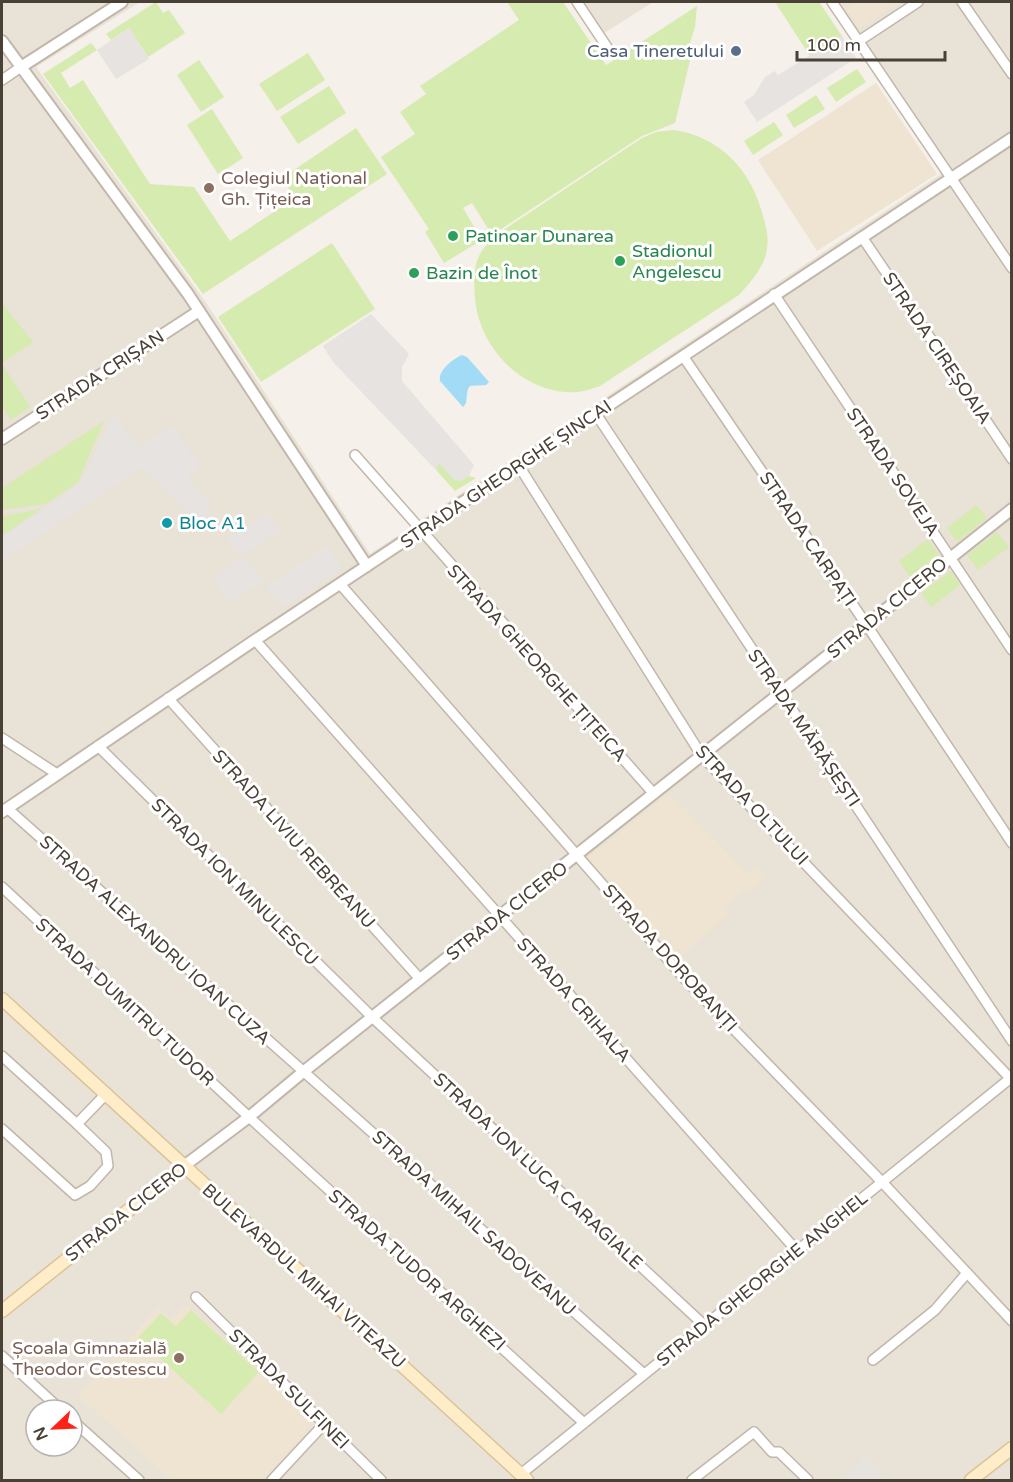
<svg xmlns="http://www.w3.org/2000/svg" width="1013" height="1482" font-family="'Varela Round',sans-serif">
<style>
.residential{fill:#e9e2d6;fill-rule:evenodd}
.education{fill:#efe4d2}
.green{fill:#d6ebaf}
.parking{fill:#e6e3e0}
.water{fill:#a2dbf5}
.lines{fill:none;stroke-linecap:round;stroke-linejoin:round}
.minor-casing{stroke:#c1b7aa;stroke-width:12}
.tertiary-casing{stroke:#c1b7aa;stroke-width:14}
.secondary-casing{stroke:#dbc398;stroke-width:15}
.minor{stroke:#fff;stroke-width:9}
.tertiary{stroke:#fff;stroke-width:10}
.secondary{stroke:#ffedc9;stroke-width:12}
.service-dot{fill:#5c6f8a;stroke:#fff;stroke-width:2}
.education-dot{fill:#8d6e63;stroke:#fff;stroke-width:2}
.leisure-dot{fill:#2e9e5b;stroke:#fff;stroke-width:2}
.culture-dot{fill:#0f9aa8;stroke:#fff;stroke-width:2}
.labels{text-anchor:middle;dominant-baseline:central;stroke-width:6;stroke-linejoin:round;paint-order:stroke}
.service-label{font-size:18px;fill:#4e5e75;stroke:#fff;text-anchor:end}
.education-label{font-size:18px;fill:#785e54;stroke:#fff;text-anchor:start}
.leisure-label{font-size:18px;fill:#27864d;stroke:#fff;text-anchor:start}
.street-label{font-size:18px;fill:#494036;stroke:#fff}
.culture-label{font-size:18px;fill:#0d838f;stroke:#fff;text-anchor:start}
</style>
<rect width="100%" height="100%" fill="#f5f0e9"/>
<g class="residential">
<path d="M2,2h138l-104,65 171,237 163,250 574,-382 -113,-170h180v1478h-1009zM36,1410h36v36h-36z"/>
<path d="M575,2h78l-55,35z"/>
</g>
<g class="education">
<path d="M857,2h44l-42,27 -13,-20z"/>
<path d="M876,83l61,91 -120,77 -59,-91z"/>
<path d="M669,793l80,81 8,-7 9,9 -18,17 -3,-3 -21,19 4,5 -50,45 -91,-101z"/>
<path d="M186,1304l129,117 -53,59h-90l-94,-84 80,-89 13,13z"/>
</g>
<g class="green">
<path d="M156,2l7,11 6,-3 16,23 -37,24 -19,-29 -18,12 -5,-6z"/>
<path d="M507,2h56l43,63 91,-59 -2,21 -5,16 2,9 -17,71 -33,13 -150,99 -20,-32 -9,5 19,32 -38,23 -19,-31 4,-3 -48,-72 34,-23 -15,-22 26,-18 -6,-8 99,-66z"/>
<path d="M775,2h44l23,34 -32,20z"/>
<path d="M91,43l6,7 -36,23 9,15 13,-8 67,104 44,3 36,54 65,-43 -13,-20 74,-50 31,46 -184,120 -160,-220z"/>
<path d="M308,53l17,27 -48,31 -18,-27z"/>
<path d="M199,60l25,37 -23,15 -24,-37z"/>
<path d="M857,69l9,13 -30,20 -9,-14z"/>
<path d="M329,86l17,27 -48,31 -18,-27z"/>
<path d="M816,95l9,14 -31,19 -8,-13z"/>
<path d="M212,109l31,49 -25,16 -31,-49z"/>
<path d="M774,122l9,13 -30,20 -9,-14z"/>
<path d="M673,130c47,6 79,41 90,86 3,10 6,21 4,32 -1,17 -17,35 -28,47l-139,91c-7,2 -15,5 -22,6 -53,4 -99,-43 -103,-94 -1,-13 -2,-30 4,-42 3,-6 9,-13 14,-19l149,-99 14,-6z"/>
<path d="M332,243l43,66 -114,73 -43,-65z"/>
<path d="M2,303l31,39 -31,21z"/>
<path d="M2,364l28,43 -19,13 -9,-14z"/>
<path d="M104,421l-26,61 -32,22 -44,6v-22z"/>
<path d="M438,463l22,18 9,-5 7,2 -21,13 -19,-21z"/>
<path d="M976,505l11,13 -30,24 -10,-14z"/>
<path d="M42,509l-40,27v-20z"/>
<path d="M997,532l12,15 -31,23 -11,-15z"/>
<path d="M928,539l11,16 -29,22 -11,-16z"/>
<path d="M951,571l9,14 -29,22 -10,-14z"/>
<path d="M191,1310l68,62 -38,42 -83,-76 23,-25 15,13z"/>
</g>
<g class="parking">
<path d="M129,28l20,31 -33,20 -19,-29z"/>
<path d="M842,36l14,22 -99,64 -13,-20 10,-7 11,-18 10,-6 3,4z"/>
<path d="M371,314l38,40 -7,13v14l72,84 -5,11 -9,5 -6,-1 -15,-17 -3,7 -102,-107 -10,-15 -1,-2z"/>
<path d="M115,417l24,30 33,-22 28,41 -13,10 26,32 -16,13 -55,-54 -140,93v-24l79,-53 29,-62z"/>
<path d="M267,513l12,17 -37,26 -15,-16z"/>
<path d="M327,546l15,22 -59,40 -17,-21z"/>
<path d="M243,557l22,22 -35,25 -17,-26z"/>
<path d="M864,1457l21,21 -2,2h-43z"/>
</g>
<path class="water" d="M462,355l5,2 22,25 -3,3c-20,2 -17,-4 -20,18l-3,4 -23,-26c-2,-11 13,-22 22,-26z"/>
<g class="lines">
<defs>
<g id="minor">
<path d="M577,2l30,45"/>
<path d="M832,2l180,266"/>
<path d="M962,2l50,72"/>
<path d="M859,41l59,-39"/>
<path d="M2,80l19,-13"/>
<path d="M862,237l150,222"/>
<path d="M774,294l238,356"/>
<path d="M683,356l183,268 146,219"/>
<path d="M596,414l416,627"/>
<path d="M355,455l299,339"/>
<path d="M519,466l183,290 308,322"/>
<path d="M340,584l345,395 197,203 130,139"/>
<path d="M255,640l542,611"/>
<path d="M168,698l252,281"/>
<path d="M2,738l55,36"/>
<path d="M98,746l274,271 332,308"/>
<path d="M7,808l637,566"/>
<path d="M2,887l247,230 335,306"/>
<path d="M2,1056l75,68 28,-29"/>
<path d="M2,1129l73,66 15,-9 18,-20 -2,-14 -29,-28"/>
<path d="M196,1297l185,183"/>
<path d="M2,1356l59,54"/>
<path d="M873,1360l62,-50 32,-37"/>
<path d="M72,1420l67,60"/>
<path d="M521,1474l491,-397"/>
<path d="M272,1480l52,-56"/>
<path d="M692,1480l62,-48 18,20h7l29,28"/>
</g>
<g id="tertiary">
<path d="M2,41l186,253 179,272"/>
<path d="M21,67l101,-65"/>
<path d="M2,439l197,-128"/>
<path d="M2,812l253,-172 757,-502"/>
<path d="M184,1166l65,-49 54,-45 709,-563"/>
</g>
<g id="secondary">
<path d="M2,999l525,481"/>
<path d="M2,1311l182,-145"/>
<path d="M971,1480l41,-32"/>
</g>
</defs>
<use href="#minor" class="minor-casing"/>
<use href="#tertiary" class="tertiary-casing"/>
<use href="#secondary" class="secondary-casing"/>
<use href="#minor" class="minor"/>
<use href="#tertiary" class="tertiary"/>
<use href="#secondary" class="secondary"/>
</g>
<circle class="service-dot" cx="736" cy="51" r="6"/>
<g class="education-dot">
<circle cx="209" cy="188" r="6"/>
<circle cx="179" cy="1358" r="6"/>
</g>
<g class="leisure-dot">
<circle cx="453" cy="236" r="6"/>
<circle cx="620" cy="261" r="6"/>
<circle cx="414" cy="273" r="6"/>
</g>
<circle class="culture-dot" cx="167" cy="523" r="6"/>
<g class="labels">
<g class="service-label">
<text x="724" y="51">Casa Tineretului</text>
</g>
<g class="education-label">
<text x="221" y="178">Colegiul Național<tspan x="221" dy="21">Gh. Țițeica</tspan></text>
<text x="167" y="1348" text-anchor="end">Școala Gimnazială<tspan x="167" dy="21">Theodor Costescu</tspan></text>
</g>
<g class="leisure-label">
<text x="465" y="236">Patinoar Dunarea</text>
<text x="632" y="251">Stadionul<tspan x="632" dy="21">Angelescu</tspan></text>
<text x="426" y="273">Bazin de Înot</text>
</g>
<g class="street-label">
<text transform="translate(937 348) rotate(56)">STRADA CIREȘOAIA</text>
<text transform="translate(100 375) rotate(-33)">STRADA CRIȘAN</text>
<text transform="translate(893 472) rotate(56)">STRADA SOVEJA</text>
<text transform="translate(506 474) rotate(-34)">STRADA GHEORGHE ȘINCAI</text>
<text transform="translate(808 539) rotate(56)">STRADA CARPAȚI</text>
<text transform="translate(887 608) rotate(-39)">STRADA CICERO</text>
<text transform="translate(537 663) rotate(48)">STRADA GHEORGHE ȚIȚEICA</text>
<text transform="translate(804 728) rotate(56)">STRADA MĂRĂȘEȘTI</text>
<text transform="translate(752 805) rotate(47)">STRADA OLTULUI</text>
<text transform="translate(294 839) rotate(48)">STRADA LIVIU REBREANU</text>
<text transform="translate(235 882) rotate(45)">STRADA ION MINULESCU</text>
<text transform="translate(507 911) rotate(-38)">STRADA CICERO</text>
<text transform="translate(155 940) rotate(42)">STRADA ALEXANDRU IOAN CUZA</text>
<text transform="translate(670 958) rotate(48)">STRADA DOROBANȚI</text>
<text transform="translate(574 1000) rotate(48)">STRADA CRIHALA</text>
<text transform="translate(125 1002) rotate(43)">STRADA DUMITRU TUDOR</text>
<text transform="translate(538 1171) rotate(43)">STRADA ION LUCA CARAGIALE</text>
<text transform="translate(126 1212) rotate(-38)">STRADA CICERO</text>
<text transform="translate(474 1223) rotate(42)">STRADA MIHAIL SADOVEANU</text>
<text transform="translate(417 1270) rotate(42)">STRADA TUDOR ARGHEZI</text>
<text transform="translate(304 1276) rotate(42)">BULEVARDUL MIHAI VITEAZU</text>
<text transform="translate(762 1279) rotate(-39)">STRADA GHEORGHE ANGHEL</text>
<text transform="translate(289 1389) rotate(45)">STRADA SULFINEI</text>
</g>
<g class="culture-label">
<text x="179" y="523">Bloc A1</text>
</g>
</g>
<rect width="1013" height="1482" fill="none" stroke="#494036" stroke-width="6"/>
<g transform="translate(54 1428) rotate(247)"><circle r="28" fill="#ffffff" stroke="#b6b3af" stroke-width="1.5"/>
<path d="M0-4.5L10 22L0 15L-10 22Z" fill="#ff2216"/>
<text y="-9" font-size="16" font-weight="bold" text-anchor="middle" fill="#494036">N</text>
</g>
<path d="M797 51v9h148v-9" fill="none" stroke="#494036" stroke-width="3"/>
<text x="806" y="51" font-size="18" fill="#494036" stroke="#ffffff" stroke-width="4.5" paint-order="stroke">100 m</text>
</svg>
